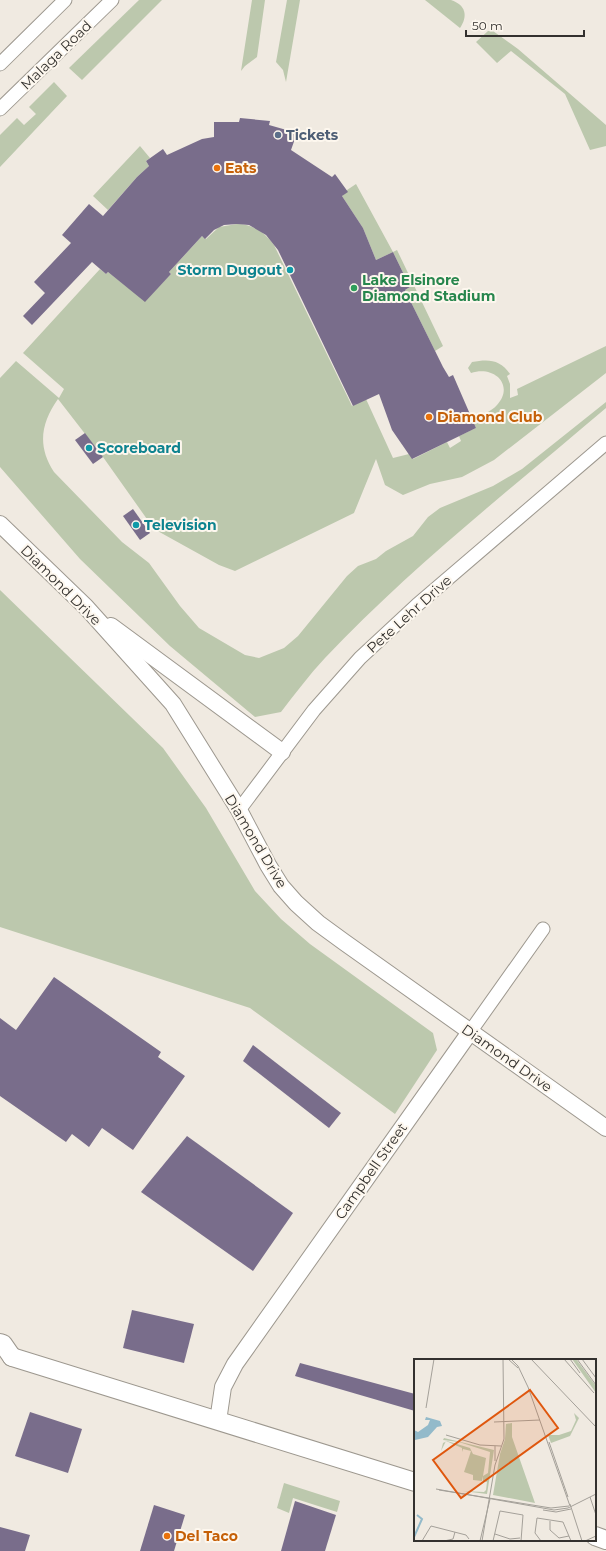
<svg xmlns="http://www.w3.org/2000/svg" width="606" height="1551" font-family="Montserrat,sans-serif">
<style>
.green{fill:#bcc8ad}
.building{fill:#796d8b}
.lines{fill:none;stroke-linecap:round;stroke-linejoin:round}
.minor-casing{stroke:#9d988f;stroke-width:15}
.tertiary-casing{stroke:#9d988f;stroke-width:18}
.secondary-casing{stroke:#9d988f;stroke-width:20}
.minor{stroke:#fff;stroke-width:13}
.tertiary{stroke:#fff;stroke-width:16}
.secondary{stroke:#fff;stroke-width:18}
.service-dot{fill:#5c6f8a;stroke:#fdf7ee;stroke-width:1.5}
.food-dot{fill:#e8710a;stroke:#fdf7ee;stroke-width:1.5}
.culture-dot{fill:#0f9aa8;stroke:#fdf7ee;stroke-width:1.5}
.leisure-dot{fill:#2e9e5b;stroke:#fdf7ee;stroke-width:1.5}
.labels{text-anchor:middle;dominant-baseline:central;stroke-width:4;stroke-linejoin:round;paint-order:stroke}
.street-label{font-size:14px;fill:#33312e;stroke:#fdf7ee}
.service-label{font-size:14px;font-weight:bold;fill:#4e5e75;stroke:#fdf7ee;text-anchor:start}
.food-label{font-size:14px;font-weight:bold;fill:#c56008;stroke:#fdf7ee;text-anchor:start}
.culture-label{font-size:14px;font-weight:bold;fill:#0d838f;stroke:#fdf7ee;text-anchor:start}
.leisure-label{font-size:14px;font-weight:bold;fill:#27864d;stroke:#fdf7ee;text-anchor:start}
.inset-river{fill:none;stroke:#93baca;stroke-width:2}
.inset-road{fill:none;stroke:#a4a099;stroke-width:1}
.view{fill:#df570e;fill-opacity:0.15;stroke:#df570e;stroke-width:2}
.inset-edge{fill:none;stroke:#33312e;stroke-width:2}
</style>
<rect width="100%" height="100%" fill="#f0eae1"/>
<g class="green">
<path d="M139,0h23l-80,80 -13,-12z"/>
<path d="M252,0h13l-8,57 -12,9 -4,5z"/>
<path d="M287,0h13l-14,82 -3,-12 -7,-8z"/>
<path d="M425,0c7,0 19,0 26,0 15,5 17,16 9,28z"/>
<path d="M488,31h5l25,18 88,76v21l-16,4 -25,-56 -54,-43 -14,12 -21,-21z"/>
<path d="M54,82l13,14 -67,71v-32l17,-17 7,7 12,-11 -7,-7z"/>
<path d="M140,146l10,12 -4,3 3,5 -12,11 -29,33 -15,-14z"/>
<path d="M356,184l37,68 4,-2 46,96 -8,5 -30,-61 5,-3 -17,-35 -17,8 -13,-32 -21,-32 5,-6z"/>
<path d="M237,224c16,0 27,8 37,21l78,161 14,-7 27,59 16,-4 4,5 34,-17 3,6 11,-7 -2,-5 17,-8 -4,-9c9,-4 19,-7 25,-14 18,-20 -3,-40 -26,-32l-3,-5 4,-6c16,-3 28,-3 38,12l-3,2 3,8v14l8,-3 -1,-6 89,-43v27l-112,87 -32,17 -32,7 -27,11 -18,-10 -9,-26 -22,54 -119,58 -16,-6 -65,-36 -51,-72 -45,-58c-17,24 -21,47 -4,73l68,70 27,21 31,43 19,22 46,27 14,3 25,-10 14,-12 49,-60 11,-10 18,-7 10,-8 27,-15 15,-19 12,-9 53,-22 29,-17 84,-67v6c-95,81 -195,159 -281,250 -16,17 -30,36 -44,54l-26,5 -85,-71 -90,-87 -80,-92v-89l16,-17 43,37 5,-9 -41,-36 77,-84 6,5 2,-2 37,29 26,-27 -2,-2 33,-36 4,3 13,-12z"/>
<path d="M0,590l163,158 43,60 49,83 26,28 29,25 123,89 4,17 -42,64 -145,-106 -250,-81z"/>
<path d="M284,1483l56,18 -3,11 -44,-14 -4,15 -12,-5z"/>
</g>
<g class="building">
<path d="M240,118l30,3 -1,4 28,8 -6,17 41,27 3,-3 13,18 -6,4 21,32 13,32 17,-8 17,35 -5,3 38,77 6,10 4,-2 23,53 -64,31 -20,-29 -13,-36 -26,12 -75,-156 -12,-15 -17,-10 -12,-1 -13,1 -10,5 -9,9 -3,-3 -33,36 2,2 -26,28 -37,-30 -2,2 -14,-12 -60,63 -9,-9 22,-23 -11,-11 37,-39 -9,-8 27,-31 14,12 34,-39 12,-11 -3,-5 17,-12 4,6 35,-16 12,-2v-15h25z"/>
<path d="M85,433l18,24 -10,7 -18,-24z"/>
<path d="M133,509l17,24 -10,7 -17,-24z"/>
<path d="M54,977l107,75 -3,5 27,19 -52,74 -31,-22 -13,19 -17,-13 -6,8 -66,-46v-78l16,12z"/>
<path d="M253,1045l88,68 -12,15 -86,-67z"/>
<path d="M187,1136l106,77 -40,58 -112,-79z"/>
<path d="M132,1310l62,14 -10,39 -61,-15z"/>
<path d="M300,1363l115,31v17l-120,-35z"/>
<path d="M30,1412l52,17 -14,44 -53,-17z"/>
<path d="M295,1501l41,14 -11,36h-44z"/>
<path d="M154,1505l31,10 -11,36h-34z"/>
<path d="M0,1527l30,8 -5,16h-25z"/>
</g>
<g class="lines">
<defs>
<g id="minor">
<path d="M0,64l65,-64"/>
<path d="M0,109l112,-109"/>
<path d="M239,810l75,-100 46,-52 57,-53 189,-162"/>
<path d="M470,1032l73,-103"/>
</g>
<g id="tertiary">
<path d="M0,524l86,83 87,97 66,106 29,55 13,21 15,17 22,20 26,19 262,186"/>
<path d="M111,626l171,126"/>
<path d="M218,1421l5,-34 12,-23 235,-332"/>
</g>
<g id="secondary">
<path d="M0,1343l3,1 9,13"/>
<path d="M12,1357l403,125"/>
<path d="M595,1536l11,4"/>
</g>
</defs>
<use href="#minor" class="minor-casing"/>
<use href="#tertiary" class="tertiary-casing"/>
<use href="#secondary" class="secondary-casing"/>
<use href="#minor" class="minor"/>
<use href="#tertiary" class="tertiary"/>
<use href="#secondary" class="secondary"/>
</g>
<circle class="service-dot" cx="278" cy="135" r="4"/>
<g class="food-dot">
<circle cx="217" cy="168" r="4"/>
<circle cx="429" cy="417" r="4"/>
<circle cx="167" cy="1536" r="4"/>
</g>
<g class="culture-dot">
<circle cx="290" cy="270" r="4"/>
<circle cx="89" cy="448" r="4"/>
<circle cx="136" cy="525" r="4"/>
</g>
<circle class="leisure-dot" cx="354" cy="288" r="4"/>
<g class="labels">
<g class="street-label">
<text transform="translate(56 55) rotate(-44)">Malaga Road</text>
<text transform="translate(61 585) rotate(45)">Diamond Drive</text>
<text transform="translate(409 614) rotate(-42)">Pete Lehr Drive</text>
<text transform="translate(256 841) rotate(59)">Diamond Drive</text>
<text transform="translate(507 1058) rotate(35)">Diamond Drive</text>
<text transform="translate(371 1171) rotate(-55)">Campbell Street</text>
</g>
<g class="service-label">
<text x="286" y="135">Tickets</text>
</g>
<g class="food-label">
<text x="225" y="168">Eats</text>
<text x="437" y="417">Diamond Club</text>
<text x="175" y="1536">Del Taco</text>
</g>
<g class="culture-label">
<text x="282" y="270" text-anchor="end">Storm Dugout</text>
<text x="97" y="448">Scoreboard</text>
<text x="144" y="525">Television</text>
</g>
<g class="leisure-label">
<text x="362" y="280">Lake Elsinore<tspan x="362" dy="16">Diamond Stadium</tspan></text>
</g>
</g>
<g transform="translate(414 1359)">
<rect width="182" height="182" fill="#f0eae1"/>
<path d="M158,0h4l20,27v7zM160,54l5,5 -9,18 -19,7 -3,-8h11l12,-4 5,-11zM98,64v14l23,66 -42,-8 7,-41 5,-15 1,-15zM30,79l50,12 -7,44 -24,-3 21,1 2,-2 1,-8 -4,-1v-5l-1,5 -9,-1v-5l-9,-3 7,-21 -8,-2 -1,3v-4l-16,-7 -5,10 2,-8 4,-2 23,7 3,6 13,4 -3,18 5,-3 2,-21 -31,-10 -16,-2z" fill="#bcc8ad"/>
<path d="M12,58l14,4 2,5 -5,1 -9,10 -13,3 -1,-10 4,2 10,-7 2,-5h-5z" fill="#93baca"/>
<path class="inset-river" d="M0,178l8,-18 -5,-4"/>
<path class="inset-road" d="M94,0l10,9M97,0l7,7 10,21 42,119M117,0l65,68M150,0l30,34M156,0l10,14M163,0l19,26M168,0l14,19M12,49l8,-49M80,63l46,-2M32,76l34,10 21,1M135,83l19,55M81,102v-15M22,130l118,21 14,-2 28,-14M25,131l112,18 18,-2M176,138l6,18M156,145l12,37M129,151l13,2 15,-3M136,162v9l9,8 10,-2M81,175l15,5 10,-1M8,182l9,-15 35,9 3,4M30,182l9,-2 2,-7M66,182l10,-42M68,182l13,-76 9,-26 -1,-80M79,182l7,-30 23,4 -2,26M127,182l-6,-8 2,-15 26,4 8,19M171,182l11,-5"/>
<path class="view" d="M116,31l28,38 -97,70 -28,-38z"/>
<rect width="182" height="182" class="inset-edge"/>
</g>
<path d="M466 30v6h118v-6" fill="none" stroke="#33312e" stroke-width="2"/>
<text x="472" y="30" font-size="12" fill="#33312e" stroke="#fdf7ee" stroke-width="3" paint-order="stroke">50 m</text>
</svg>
